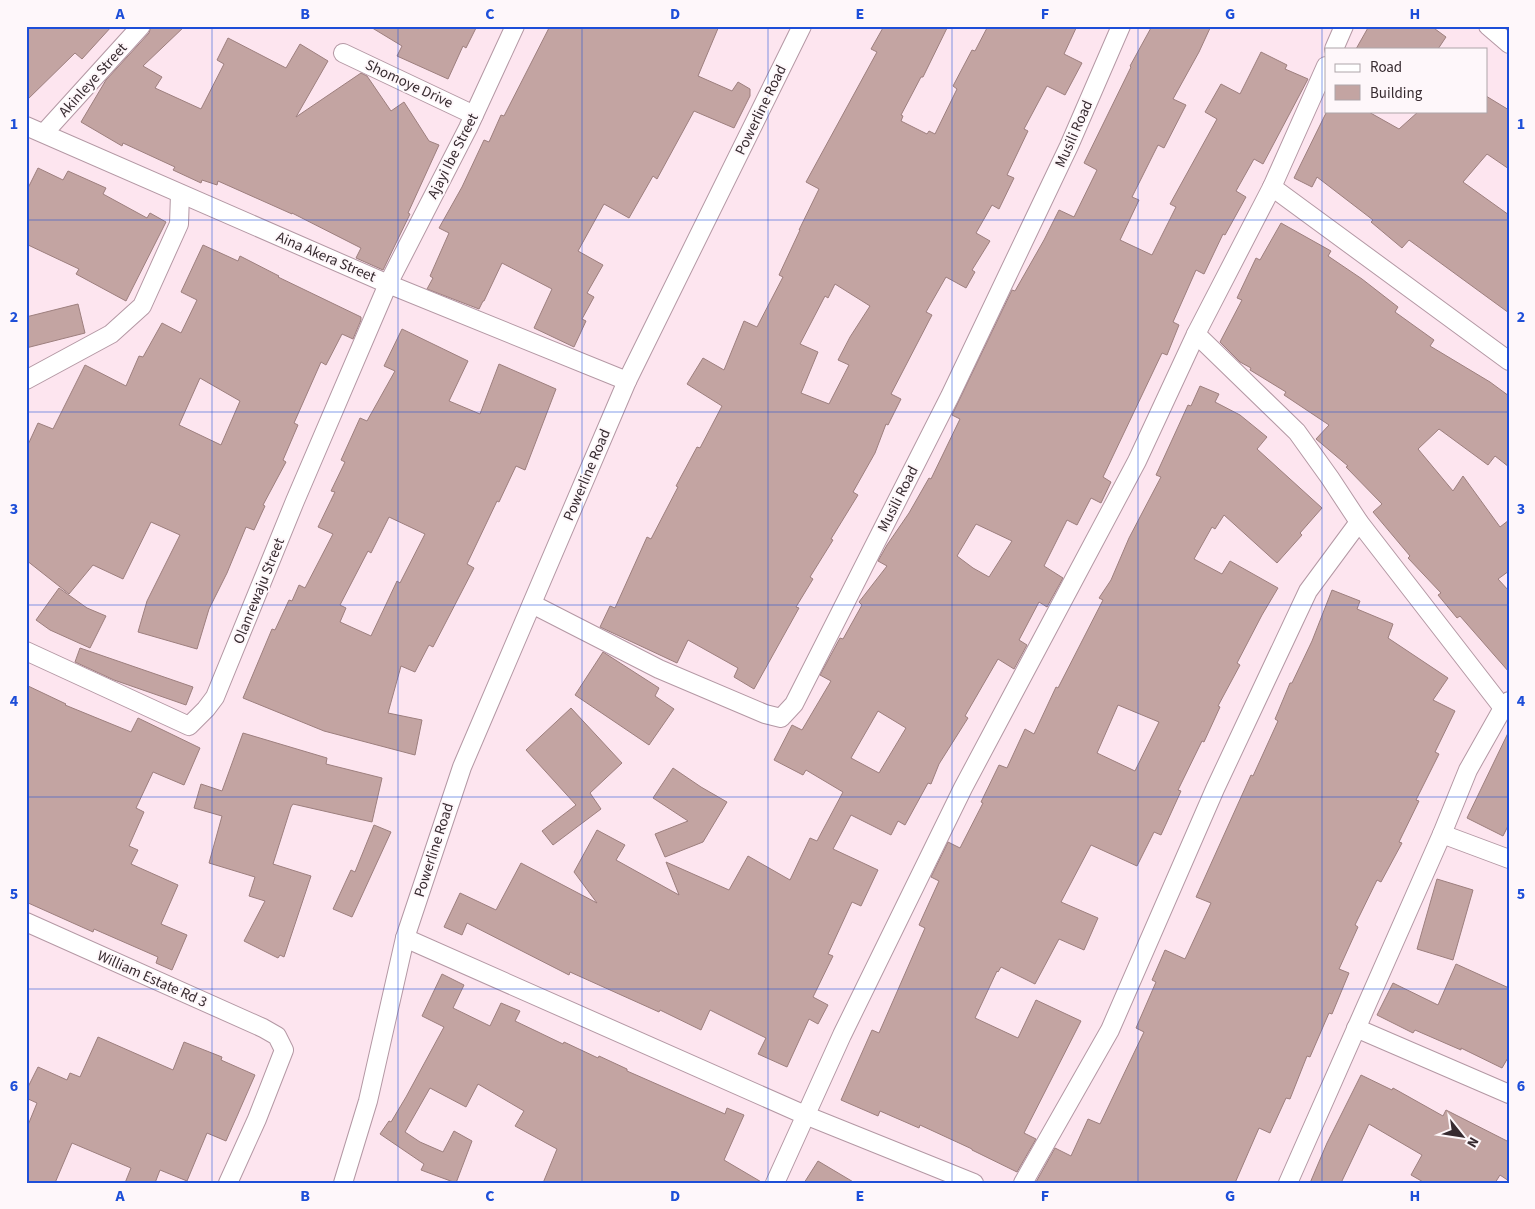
<svg xmlns="http://www.w3.org/2000/svg" width="1535" height="1209" font-family="'Source Sans 3',sans-serif">
<style>
.building{fill:#c3a4a2;stroke:#9d7f7e;fill-rule:evenodd}
.lines{fill:none;stroke-linecap:round;stroke-linejoin:round}
.street-casing{stroke:#b498a4;stroke-width:20}
.street{stroke:#fff;stroke-width:18}
.grid{fill:none;stroke:#1d4ed8;stroke-width:1;stroke-opacity:0.55}
.labels{text-anchor:middle;dominant-baseline:central;stroke-width:4;stroke-linejoin:round;paint-order:stroke}
.street-label{font-size:15px;fill:#372b30;stroke:#fef7fa}
.neatline{fill:none;stroke:#1d4ed8;stroke-width:2}
.grid-label{font-size:16px;text-anchor:middle;font-weight:bold;fill:#1d4ed8}
</style>
<rect width="100%" height="100%" fill="#fde5ef"/>
<g class="building">
<path d="M26,26h86l-30,33 -7,-6 -49,48z"/>
<path d="M151,26h34l-42,40 19,11 -7,11 46,21 23,-45 -7,-4 11,-22 58,30 14,-24 28,17 -32,56 65,-44 6,3 24,35 13,-9 25,39 10,4 -31,68 2,1 -27,56 -27,-12 5,-10 -69,-35v1l-74,-33 -1,4 -15,-5 -1,3 -28,-13 2,-3 -52,-24 -1,3 -41,-24 25,-42 43,-47z"/>
<path d="M369,26h108l-11,22 -3,-2 -15,33 -51,-23 5,-10z"/>
<path d="M550,26h169l-21,50 34,15 6,-9 12,7v7l-16,32 -40,-17 -37,68 -4,-3 -24,42 -25,-14 -26,47 25,14 -16,28 7,4 -12,22 4,2 -12,26 -40,-19 18,-39 -50,-26 -18,38h-1l-4,8 -52,-20 6,-11 -3,-2 19,-43 -10,-5 23,-41 22,-47 5,2 12,-27 3,1z"/>
<path d="M884,26h64l-25,51h-2l-20,38 2,1 -2,5 26,13 2,-3 6,3 22,-45 -4,-3 19,-36 3,1 13,-25h89l-13,28 18,9 -17,32 -18,-9 -23,43 4,2 -21,44 7,3 -15,31 -7,-4 -16,28 14,8 -18,29 3,2 -9,16 -20,-11 -20,35 6,3 -41,79 10,5 -13,26 -2,-1 -11,29 -22,39 5,3 -27,44 2,1 -23,37 3,2 -17,28 3,1 -45,81 -20,-12 4,-9 -50,-28 -11,23 -77,-36 10,-21 5,2 32,-71 4,2 27,-52 -2,-1 21,-39 3,1 22,-42 -35,-22 16,-26 21,12 20,-49 13,6 26,-50 -4,-2 21,-45h-1l20,-41 -13,-7 71,-130 -6,-3zM835,284l35,22 -20,31 -12,23 11,5 -20,39 -28,-11 17,-41 -18,-8 25,-48 3,2z"/>
<path d="M1152,26h59l-12,26 -26,47 13,6 -22,43 -6,-3 -26,52 7,3 -19,40 32,15 24,-48 -6,-3 47,-85 -12,-7 16,-28 19,10 21,-42 26,13 -2,4 23,10 -45,85 -9,-5 -18,32 10,6 -21,38 -2,-1 -19,40 -8,-4 -23,52 6,3 -12,30 -5,-2 -59,124 8,5 -10,21 -10,-5 -14,27 -10,-5 -23,46 19,12 -16,29 -8,-5 -20,38 8,5 -13,24 -16,-10 -33,57 3,2 -29,46 -8,20 -3,-1 -23,42 -7,-4 -7,14 -40,-20 -18,34 45,21 -17,36 -9,-4 -24,52 5,2 -20,41 15,8 -10,19 -9,-5 -22,48 -29,-13 8,-16 -56,-28 -9,20 -41,-20 -1,2 -89,-40 -1,3 -102,-52 -5,12 -18,-8 16,-34 36,17 25,-47 76,40 -23,-31 23,-42 28,15 -9,15 63,35 -13,-33 63,28 19,-34 42,24 20,-42 7,3 26,-49 -37,-22 -3,5 -29,-15 18,-35 10,5 29,-49 -11,-6 20,-37 3,1 19,-34 -3,-3 28,-36 -9,-5 9,-16 22,-32 20,-35 2,1 29,-60 -8,-4 60,-125 3,1 29,-51 15,-30 15,7 23,-47 -13,-7 47,-96 -1,-1zM976,524l36,17 -23,36 -16,-9 -16,-12zM878,711l28,17 -27,45 -28,-15z"/>
<path d="M1369,26h62l15,11 -8,12h-82z"/>
<path d="M1486,96l23,14v59l-22,-15 -24,28 46,33v98l-100,-73 -7,8 -31,-26 2,-2 -56,-43 -5,10 -18,-9 33,-67h40l32,18 20,-18h67z"/>
<path d="M38,168l25,12 5,-9 38,17 -3,6 44,24 3,-5 16,9 -40,79 -50,-27 3,-5 -53,-25v-52z"/>
<path d="M1281,223l50,28 -3,5 34,23 36,28 -3,5 39,28 -4,6 60,36 19,14v71l-14,-11 -7,9 -49,-36 -21,20 35,42 10,-15 37,51 9,-7v51l-11,8 11,12v81l-49,-56 -3,2 -19,-23 3,-2 -33,-35 2,-2 -37,-44 9,-8 -36,-37 2,-1 -32,-27 13,-14 -45,-30 2,-3 -36,-22 1,-2 -11,-6 -20,-20 22,-42 -5,-2 19,-40 4,2z"/>
<path d="M203,245l35,16 2,-5 39,20 -1,1 83,40v3l-8,19 -11,-5 -16,31 -5,-3 -27,61 4,2 -15,35 3,2 -23,43 2,1 -11,24 -8,-3 -19,46 -18,36 -12,40 -59,-17 9,-31 33,-66 -29,-13 -28,57 -30,-14 -24,29 -43,-34v-111l12,-26 15,6 32,-64 41,21 13,-30 4,1 19,-34 19,10 16,-33 -16,-8zM200,378l40,23 -19,44 -42,-20z"/>
<path d="M78,304l7,29 -59,15v-31z"/>
<path d="M402,329l66,32 -19,40 31,13 19,-50 57,25 -31,81 -9,-4 -17,36 -2,-1 -30,63 7,4 -41,79 -4,-2 -14,27 -14,-6 -13,47 34,7 -7,35 -91,-24 -81,-33 29,-69 3,1 14,-30 3,1 7,-16 6,3 28,-54 -15,-7 17,-35 -4,-1 14,-29 -4,-2 19,-42 7,3 28,-50 -11,-5zM389,517l36,17 -25,49 -3,-2 -26,55 -31,-14 6,-14 -6,-3 28,-54 3,2z"/>
<path d="M1200,386l19,8 -4,8 25,13 27,22 -10,12 65,59 -22,25 2,2 -25,28 -53,-48 -9,14 -3,-2 -18,32 28,15 8,-13 48,27 -16,27 -25,48 3,2 -22,41 2,1 -16,35 -2,-1 -24,49 3,1 -20,44 -7,-3 -17,34 -46,-21 -30,57 37,16 -14,32 -25,-11 -24,45 -34,-17 -3,5 -1,-1 -22,47 43,20 18,-38 45,21 -57,112 12,6 -19,33 -45,-22v-1l-52,-24 -1,3 -39,-17 -2,5 -37,-16 31,-70 7,3 46,-105 -6,-3 20,-44 -8,-4 17,-35 12,6 23,-45 -2,-1 18,-37 8,3 18,-39 9,5 22,-47 2,1 45,-88 -4,-2 12,-18 18,-42 32,-61 -5,-2 32,-70 3,1zM1118,705l41,17 -24,49 -38,-18z"/>
<path d="M59,588l28,20 19,8 -16,32 -40,-18 -14,-10z"/>
<path d="M1332,590l28,11 -3,8 36,15 -5,14 60,40 -15,22 22,11 -20,41 4,2 -23,46 3,1 -20,41 3,1 -21,39 -4,-2 -22,45 3,2 -19,42 10,4 -17,41 -3,-1 -19,44 -3,-1 -17,43 -4,-1 -16,35 -11,-5 -24,55h-197l-2,-1 19,-34 16,8 17,-37 12,5 44,-92 -8,-4 20,-46 -4,-2 13,-30 20,9 26,-56 -15,-6 55,-122 2,1 25,-55 -3,-2 15,-36h2l20,-42z"/>
<path d="M80,648l113,39 -7,18 -72,-25 -39,-18z"/>
<path d="M603,652l56,36 -4,8 19,13 -25,36 -74,-50z"/>
<path d="M26,685l40,19 -1,1 66,27 7,-14 62,30 -16,37 -31,-13 -17,36 8,4 -15,34 9,4 -7,14 47,21 -17,39 26,11 -15,35 -16,-7 2,-6 -64,-28 -1,3 -67,-30z"/>
<path d="M571,708l51,55 -32,30 11,16 -48,36 -11,-14 34,-26 -50,-55z"/>
<path d="M1509,731v93l-6,12 -36,-18z"/>
<path d="M243,733l84,25 -1,6 56,14 -10,44 -79,-18 -2,3 -18,57 38,12 -27,81 -4,-2 -2,3 -34,-17 21,-40 -16,-5 6,-19 -46,-14 13,-47 -28,-8 7,-24 21,7z"/>
<path d="M673,768l28,19 26,15 -24,40 -38,15 -10,-23 33,-13 -35,-23z"/>
<path d="M374,825l17,7 -39,85 -19,-8 18,-39 4,2z"/>
<path d="M1437,879l36,11 -20,70 -36,-11z"/>
<path d="M1456,964l53,24v68l-7,12 -41,-20v2l-46,-20 -2,3 -36,-18 16,-32 45,22z"/>
<path d="M442,974l22,11 -11,23 37,18 11,-23 19,8 -5,10 48,23 1,-2 34,16 1,-2 28,13v2l98,43 2,-6 17,7 -20,45 39,23h-220l14,-34 -42,-23 9,-15 -46,-27 -12,23 -36,-19 -25,44 15,10 23,10 11,-21 18,10 -16,42 -35,-13 3,-6 -44,-30 9,-13 2,1 15,-25 38,-70 -22,-11z"/>
<path d="M98,1037l75,33 11,-28 38,15 -1,3 34,15 -29,66 -19,-8 -20,48 -27,-11 -5,13h-30l6,-15 -59,-25 -17,40h-29v-53l11,-27 -11,-5v-7l12,-24 29,13 3,-7 10,4z"/>
<path d="M1361,1075l31,15 1,-2 50,28 3,-6 63,32v39l-9,-6 -5,8h-70l-14,-8 11,-20 -53,-31 -28,59h-31l17,-40z"/>
<path d="M818,1161l37,22h-51z"/>
</g>
<g class="lines">
<defs>
<g id="street">
<path d="M1488,26l21,18"/>
<path d="M1334,49l10,-23"/>
<path d="M343,53l131,62"/>
<path d="M26,126l362,158 239,97"/>
<path d="M44,133l97,-107"/>
<path d="M1272,187l237,174"/>
<path d="M1196,334l101,98 33,46 29,44 144,186"/>
<path d="M26,380l85,-46 31,-28 37,-82 1,-30"/>
<path d="M532,604l127,65 106,45 16,4 13,-14 156,-308 119,-250 52,-120"/>
<path d="M26,651l163,75 17,-17 9,-12 80,-196 93,-217 80,-156 47,-102"/>
<path d="M1442,834l67,25"/>
<path d="M26,922l237,106 14,8 7,14 -27,69 -29,64"/>
<path d="M405,938l400,177 169,68"/>
<path d="M1356,1028l153,66"/>
<path d="M343,1183l25,-82 37,-163 57,-171 165,-386 175,-355"/>
<path d="M775,1183l67,-148 121,-247 174,-327 59,-127 76,-147 54,-121"/>
<path d="M1023,1183l87,-153 105,-241 93,-198 51,-69"/>
<path d="M1288,1183l154,-349 26,-64 35,-62 6,-7"/>
</g>
</defs>
<use href="#street" class="street-casing"/>
<use href="#street" class="street"/>
</g>
<path class="grid" d="M212,26v1157M398,26v1157M582,26v1157M768,26v1157M952,26v1157M1138,26v1157M1322,26v1157M26,220h1483M26,412h1483M26,605h1483M26,797h1483M26,989h1483"/>
<g class="labels">
<g class="street-label">
<text transform="translate(93 80) rotate(-48)">Akinleye Street</text>
<text transform="translate(409 84) rotate(25)">Shomoye Drive</text>
<text transform="translate(761 110) rotate(-64)">Powerline Road</text>
<text transform="translate(1074 134) rotate(-66)">Musili Road</text>
<text transform="translate(453 156) rotate(-63)">Ajayi Ibe Street</text>
<text transform="translate(326 257) rotate(23)">Aina Akera Street</text>
<text transform="translate(587 475) rotate(-67)">Powerline Road</text>
<text transform="translate(898 499) rotate(-63)">Musili Road</text>
<text transform="translate(259 591) rotate(-68)">Olanrewaju Street</text>
<text transform="translate(434 850) rotate(-72)">Powerline Road</text>
<text transform="translate(152 979) rotate(24)">William Estate Rd 3</text>
</g>
</g>
<rect width="1535" height="1209" fill="none" stroke="#fef7fa" stroke-width="55"/>
<rect x="1325" y="48" width="162" height="65" fill="#fef7fa" stroke="#aea5a9"/>
<rect x="1335" y="64" width="25" height="8" fill="#ffffff" stroke="#aea5a9"/>
<text x="1370" y="72" font-size="15" fill="#372b30">Road</text>
<rect x="1335" y="85" width="25" height="15" fill="#c3a4a2" stroke="#aea5a9"/>
<text x="1370" y="98" font-size="15" fill="#372b30">Building</text>
<g transform="translate(1462 1136) rotate(120)" stroke="#fef7fa" stroke-width="4" paint-order="stroke">
<path d="M0-4L9 19L0 12L-9 19Z" fill="#372b30"/>
<text y="-8" font-size="14" font-weight="bold" text-anchor="middle" fill="#372b30">N</text>
</g>
<rect x="28" y="28" width="1480" height="1154" class="neatline"/>
<g class="grid-label">
<text x="120" y="19">A</text>
<text x="305" y="19">B</text>
<text x="490" y="19">C</text>
<text x="675" y="19">D</text>
<text x="860" y="19">E</text>
<text x="1045" y="19">F</text>
<text x="1230" y="19">G</text>
<text x="1415" y="19">H</text>
<text x="14" y="129">1</text>
<text x="1521" y="129">1</text>
<text x="14" y="322">2</text>
<text x="1521" y="322">2</text>
<text x="14" y="514">3</text>
<text x="1521" y="514">3</text>
<text x="14" y="706">4</text>
<text x="1521" y="706">4</text>
<text x="14" y="899">5</text>
<text x="1521" y="899">5</text>
<text x="14" y="1091">6</text>
<text x="1521" y="1091">6</text>
<text x="120" y="1201">A</text>
<text x="305" y="1201">B</text>
<text x="490" y="1201">C</text>
<text x="675" y="1201">D</text>
<text x="860" y="1201">E</text>
<text x="1045" y="1201">F</text>
<text x="1230" y="1201">G</text>
<text x="1415" y="1201">H</text>
</g>
</svg>
